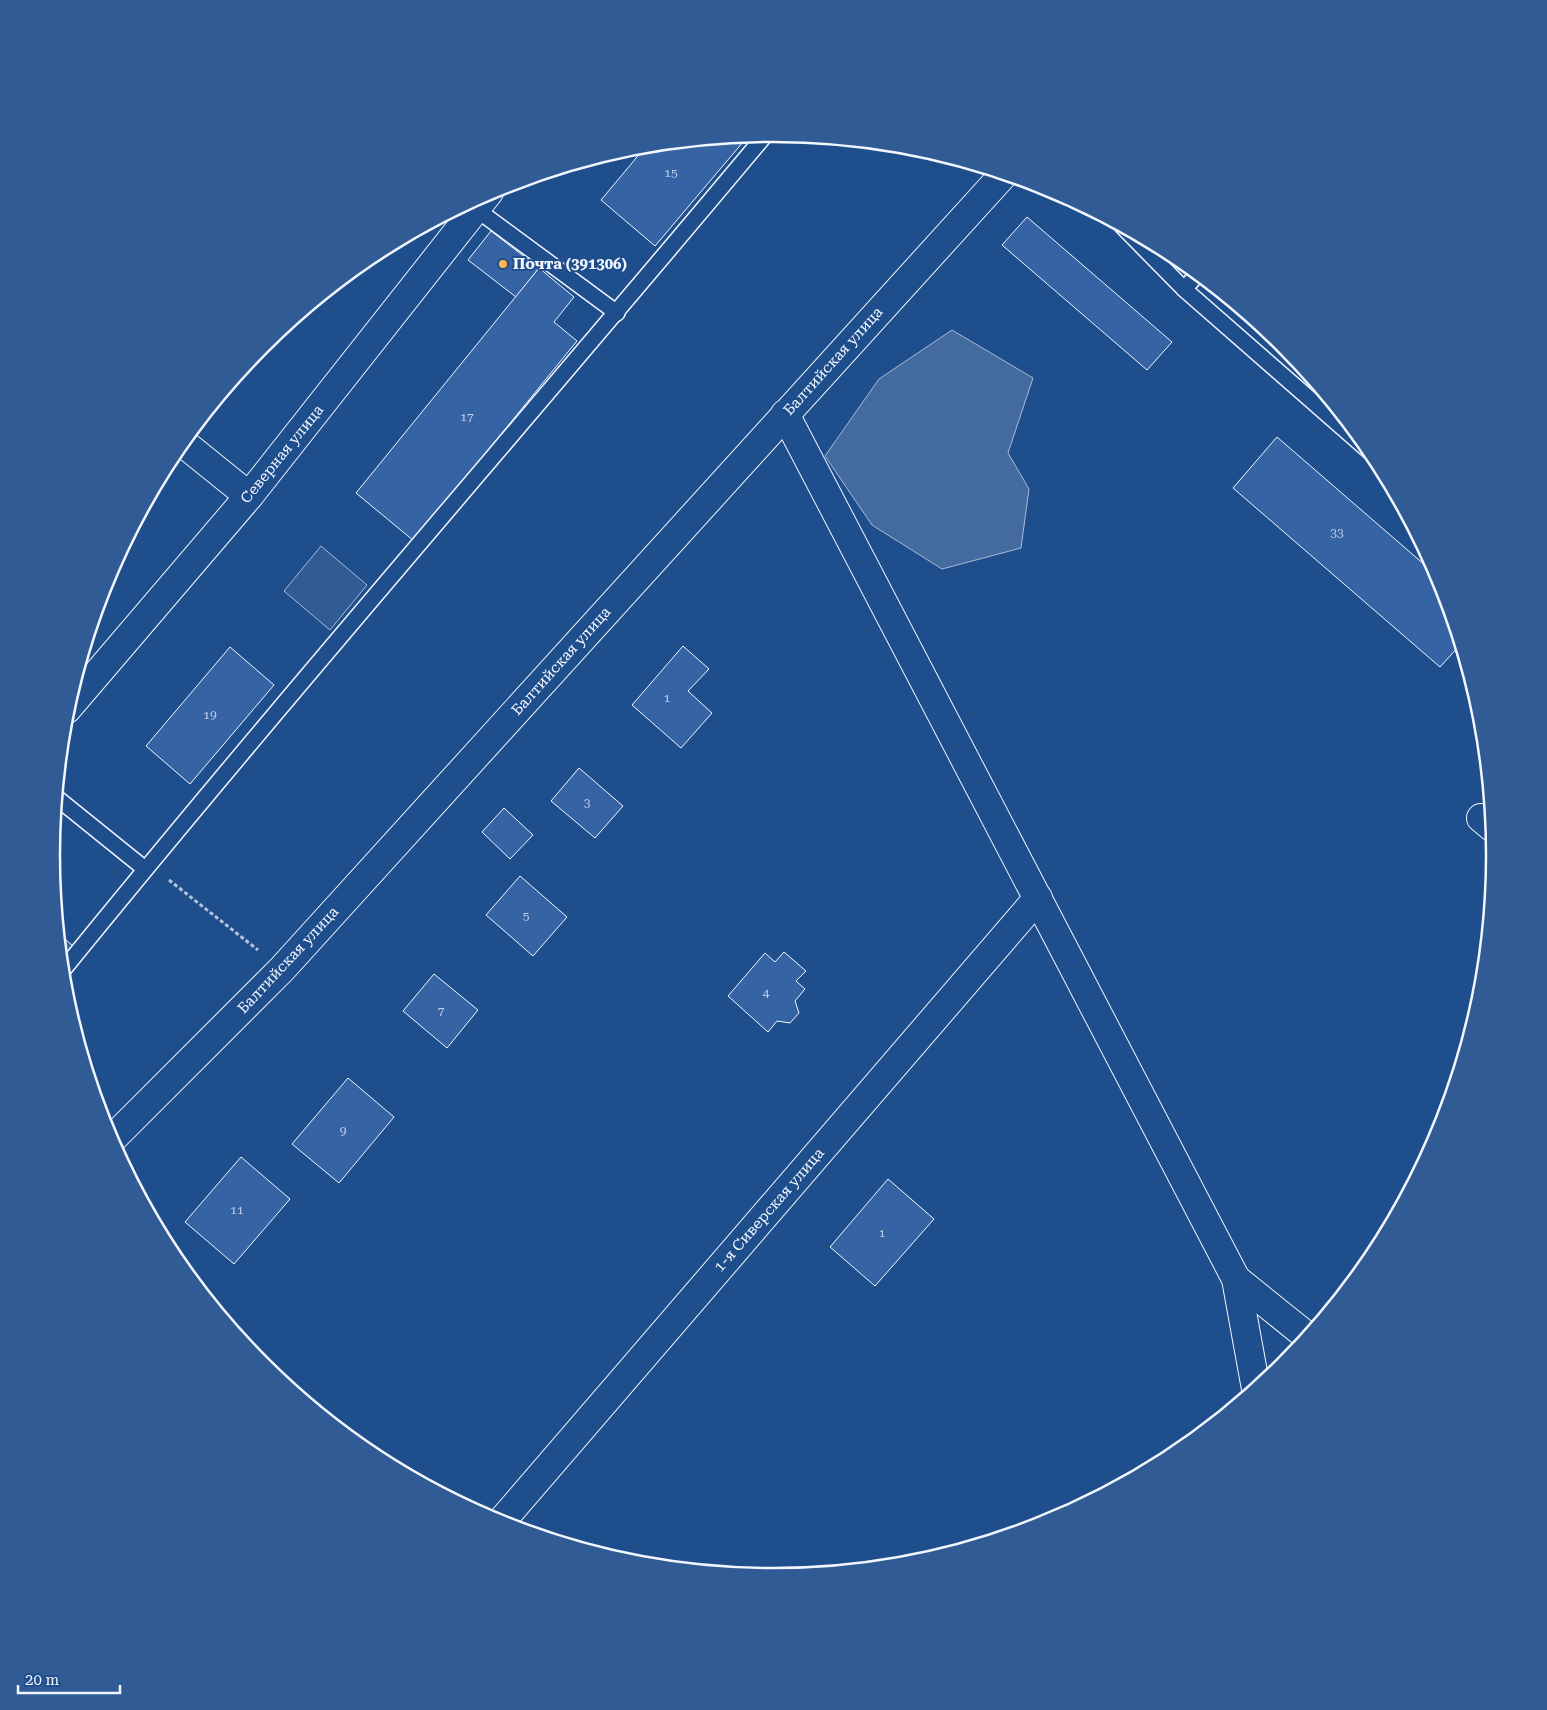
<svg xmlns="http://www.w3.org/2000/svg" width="1547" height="1710" font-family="'Roboto Serif',serif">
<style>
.built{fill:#305b95;stroke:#a8bbd7}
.water{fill:#446ba0;stroke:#a8bbd7}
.building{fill:#3563a3;stroke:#f2f6ff}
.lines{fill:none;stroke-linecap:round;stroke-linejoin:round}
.service-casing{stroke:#f2f6ff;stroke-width:18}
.minor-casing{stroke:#f2f6ff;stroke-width:30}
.path{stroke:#b3c4dc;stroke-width:3;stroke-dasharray:4 2.5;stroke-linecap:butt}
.service{stroke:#1f4e8c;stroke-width:15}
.minor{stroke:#1f4e8c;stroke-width:28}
.poi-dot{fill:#ffb74d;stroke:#1f4e8c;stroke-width:2}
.labels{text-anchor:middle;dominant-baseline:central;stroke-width:4;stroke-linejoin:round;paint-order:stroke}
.number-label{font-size:12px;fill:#c3d1e8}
.poi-label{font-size:15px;font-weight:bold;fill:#f2f6ff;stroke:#1f4e8c;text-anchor:start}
.street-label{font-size:15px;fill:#f2f6ff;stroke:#1f4e8c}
.rim{fill:none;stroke:#f2f6ff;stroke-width:2.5}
</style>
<rect width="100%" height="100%" fill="#1f4e8c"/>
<path class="built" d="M321,546l46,39 -37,45 -46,-39z"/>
<path class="water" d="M952,330l81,48 -25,75 21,36 -8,59 -79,21 -70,-44 -47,-69 54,-77z"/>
<g class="building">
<path d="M749,135l-94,111 -54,-46 46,-55z"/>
<path d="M1027,217l145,125 -25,28 -145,-125z"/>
<path d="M491,231l48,37 -23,29 -48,-37z"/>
<path d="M539,268l35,29 -20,25 23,19 -163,200 -58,-48z"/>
<path d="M1277,437l164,142 20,65 -21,23 -207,-179z"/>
<path d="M683,646l26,23 -21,22 24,22 -31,35 -49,-43z"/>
<path d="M230,647l44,38 -84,99 -44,-38z"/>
<path d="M579,768l44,38 -28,32 -44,-37z"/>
<path d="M504,808l29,27 -23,24 -28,-27z"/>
<path d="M520,876l47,41 -34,39 -47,-41z"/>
<path d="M59,934l14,12 -12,13z"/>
<path d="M784,952l22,19 -10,10 9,8 -10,12 4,12 -9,10 -13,-2 -9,11 -40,-36 37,-43 10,9z"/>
<path d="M434,974l44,36 -31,38 -44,-37z"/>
<path d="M348,1078l46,39 -55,66 -47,-39z"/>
<path d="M241,1157l49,42 -56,65 -49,-42z"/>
<path d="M888,1179l46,40 -59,67 -45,-39z"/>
</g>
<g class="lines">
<defs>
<g id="service">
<path d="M476,209l141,104"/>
<path d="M1122,226l62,63 192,168"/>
<path d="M1184,289l14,-15"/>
<path d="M57,798l88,71"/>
<path d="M63,970c230,-283 470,-557 704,-837"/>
</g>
<g id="minor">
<path d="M785,414l451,865 20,110"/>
<path d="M182,442l67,54"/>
<path d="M67,709l182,-213 240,-304"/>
<path d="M1481,818l12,10"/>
<path d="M111,1140l171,-171 722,-795"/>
<path d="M1236,1279l72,58"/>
<path d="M500,1523l538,-625"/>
</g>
</defs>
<use href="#service" class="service-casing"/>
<use href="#minor" class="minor-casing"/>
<path class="path" d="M169,880l89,70"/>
<use href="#service" class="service"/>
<use href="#minor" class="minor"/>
</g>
<circle class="poi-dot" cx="503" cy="264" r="5"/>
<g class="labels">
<g class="number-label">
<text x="671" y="173">15</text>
<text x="467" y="417">17</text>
<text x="1337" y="533">33</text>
<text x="667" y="698">1</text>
<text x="210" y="715">19</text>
<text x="587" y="803">3</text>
<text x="526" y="916">5</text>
<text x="766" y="993">4</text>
<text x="441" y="1011">7</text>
<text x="343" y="1131">9</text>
<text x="237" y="1210">11</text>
<text x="882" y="1233">1</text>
</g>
<g class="poi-label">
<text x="513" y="264">Почта (391306)</text>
</g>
<g class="street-label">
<text transform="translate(833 361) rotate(-48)">Балтийская улица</text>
<text transform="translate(282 454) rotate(-51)">Северная улица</text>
<text transform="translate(561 661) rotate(-48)">Балтийская улица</text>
<text transform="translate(288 960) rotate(-47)">Балтийская улица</text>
<text transform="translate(769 1210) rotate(-49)">1-я Сиверская улица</text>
</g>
</g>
<path d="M0 0H1547V1710H0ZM60 855a713 713 0 1 1 1426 0a713 713 0 1 1-1426 0Z" fill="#305b95" fill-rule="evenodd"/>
<path class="rim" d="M60 855a713 713 0 1 1 1426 0a713 713 0 1 1-1426 0Z"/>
<path d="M18 1685v8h102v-8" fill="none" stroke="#f2f6ff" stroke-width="2.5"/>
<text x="25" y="1685" font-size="15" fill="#f2f6ff" stroke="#1f4e8c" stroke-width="4" paint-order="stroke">20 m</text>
</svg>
